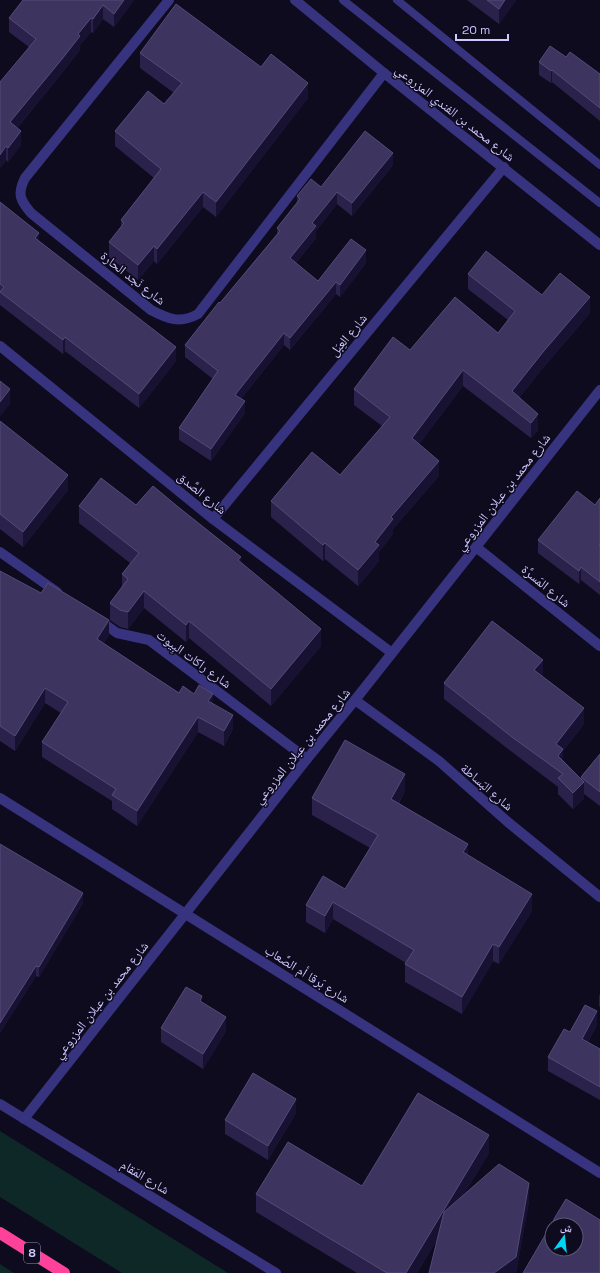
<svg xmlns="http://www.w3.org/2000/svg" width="600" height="1273" font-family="'Space Grotesk','Noto Naskh Arabic',sans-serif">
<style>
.green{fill:#0d2827}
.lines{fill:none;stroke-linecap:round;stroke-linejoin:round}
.lane{stroke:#37337f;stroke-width:8}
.street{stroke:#37337f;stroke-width:10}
.highway{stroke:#ff4299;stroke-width:12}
.wall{fill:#2b224c}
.shaded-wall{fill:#181232}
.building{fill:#3d3460;stroke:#544b79;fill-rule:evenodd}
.labels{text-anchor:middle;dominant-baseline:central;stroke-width:3;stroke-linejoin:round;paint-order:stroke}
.shield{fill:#0e0b1e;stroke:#958fbc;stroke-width:1}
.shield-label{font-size:12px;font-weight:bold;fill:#cfc7ff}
.street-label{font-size:13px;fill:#cfc7ff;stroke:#0e0b1e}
</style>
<rect width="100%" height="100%" fill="#0e0b1e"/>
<g class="green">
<path d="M0,1131l228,142h-106l-122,-76z"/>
<path d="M0,1264l14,9h-14z"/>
</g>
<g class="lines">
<g class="lane">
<path d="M343,0l257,203"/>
<path d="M397,0l203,165"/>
</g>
<g class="street">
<path d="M169,0l-144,178c-8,16 -5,22 6,35l120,97c17,9 29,14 47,4l186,-241"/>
<path d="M295,0l89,73 216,172"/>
<path d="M0,346l213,173 179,134"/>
<path d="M213,519l291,-352"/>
<path d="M476,547l124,99"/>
<path d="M0,552l57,40"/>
<path d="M99,620l18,13 32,7 158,119"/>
<path d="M355,700l84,61 70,62 91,74"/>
<path d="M0,798l600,375"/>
<path d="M0,1104l276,169"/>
<path d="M24,1119l283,-360 48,-59 245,-310"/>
</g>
<path class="highway" d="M0,1233l64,40"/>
</g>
<g class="wall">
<path d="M134,0l-20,27 -11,-8 -10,14 -2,-1 -11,13v5l-18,23 -45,55 4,17 -13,17 -2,-2 -6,9 29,-122 -20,-15v-14z"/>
<path d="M467,0h49l-17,24z"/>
<path d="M140,53l121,14 47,31 -92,119 -13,-10 -46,57 -3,-3 -16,19 -29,-23v-15l12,-15v-7l33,-42 -39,-32v-15l49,-27 10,-11 -34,-25z"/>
<path d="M566,57l34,17v47l-48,-39 -1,1 -12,-8v-13z"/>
<path d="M393,165l-41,51 -15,-12 -21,27v7l-20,25 22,18 48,-18 -26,34 -4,-3 -46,56 -6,-5 -43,54 4,14 -34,48 -32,-21v-12l34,-49 -28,-22v-12l92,-111v-6l20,-26v-6l24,-9z"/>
<path d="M0,202l39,39 137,120 -37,47 -74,-57 -2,3 -63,-49z"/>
<path d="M468,274l74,21 48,18 -47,55 -24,30 19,32 -7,8 -68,-52 -44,58 20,32 -46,53v5l-14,18v9l-21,25 -33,-27 -2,2 -52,-44v-16l69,-26 42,-49 -28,-21v-16l56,-39 88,-17 10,-13 -40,-31z"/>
<path d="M0,421l68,69 -45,57 -23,-18z"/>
<path d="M600,498v97l-19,-15 -2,4 -41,-31v-13l57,-35z"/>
<path d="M136,505l105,57 80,84 -50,60 -82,-68 -3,4 -42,-34 -16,21 -8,-2 -10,-7v-17l12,-16v-13l8,-11 -51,-40v-17z"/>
<path d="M0,571l109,64 -6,9 76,49 15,1 19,10 20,25 -9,17 -26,-14 -61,94 -25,-17v-8l-70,-44v-15l19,-29 -16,-10 -30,48 -15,-10z"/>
<path d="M542,676l42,48 -21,27v9l18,19v-2l19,-23v52l-16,-12v4l-11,11 -15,-15v-7l-46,-35 -68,-53v-16l99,-7z"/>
<path d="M405,791l-6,12 69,52 64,56 -33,53 -6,-3 -31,53 -57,-32v-18l1,-1 -73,-44 -8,14 -19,-11v-17l39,-16 25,-41 -58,-33v-17z"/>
<path d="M0,844l83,59 -44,74 -3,-1 -36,57z"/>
<path d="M600,994v13l-1,-1v-10z"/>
<path d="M202,1003l24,28 -23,38 -42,-27v-14z"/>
<path d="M597,1025l-9,17 12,7v51l-52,-29v-14l22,-25z"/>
<path d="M296,1113l-28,47 -43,-26v-14z"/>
<path d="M489,1153l-25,41 65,7 -13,72h-87l9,-35 -21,35h-60l-101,-61v-18l106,-8z"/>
</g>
<g class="shaded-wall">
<path d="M124,0h10l-20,27v-13z"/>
<path d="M505,0h11l-17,24v-15z"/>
<path d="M103,5v14l-10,14v-14z"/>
<path d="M91,18v14l-11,13v5l-18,23 -52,63v-14z"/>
<path d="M552,70v12l-1,1v-12z"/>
<path d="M308,83v15l-92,119v-15z"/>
<path d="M21,131v14l-13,17v-14z"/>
<path d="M6,146v14l-6,9v-14z"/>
<path d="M393,153v12l-41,51v-13z"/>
<path d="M203,192v15l-46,57v-15z"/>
<path d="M337,192v12l-21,27v7l-26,32v-12l22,-35z"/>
<path d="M39,233v14l-4,-9z"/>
<path d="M154,246v15l-16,19v-15z"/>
<path d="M366,250v13l-26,34v-12z"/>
<path d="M336,282v12l-46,56v-12z"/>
<path d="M590,297v16l-47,55 -31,39v-16l31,-39z"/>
<path d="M284,333v12l-49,62v-12z"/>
<path d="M65,337v14l-2,3v-14z"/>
<path d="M176,347v14l-37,47v-14z"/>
<path d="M463,370v16l-51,67v-15z"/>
<path d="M10,389v15l-10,13v-15z"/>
<path d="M245,401v12l-34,48v-12z"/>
<path d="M538,414v16l-7,8v-15z"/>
<path d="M439,461v15l-46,53v5l-14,18v9l-21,25v-16l17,-28 16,-25z"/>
<path d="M68,475v15l-45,57v-15z"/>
<path d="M325,543v16l-2,2v-16z"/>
<path d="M241,557v17l-3,-14z"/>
<path d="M581,567v13l-2,4v-13z"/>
<path d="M144,591v17l-16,21v-17z"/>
<path d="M109,620v15l-12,19v-15z"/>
<path d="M189,621v17l-3,4v-17z"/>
<path d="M321,629v17l-50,60v-17z"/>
<path d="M543,660v16l-9,10v-16z"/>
<path d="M45,688v15l-30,48v-15z"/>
<path d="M213,694v15l-5,-8z"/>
<path d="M584,708v16l-21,27v14l-5,6v-14l-2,-13z"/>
<path d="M233,715v14l-9,17v-15z"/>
<path d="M198,717v15l-61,94v-15z"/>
<path d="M405,774v17l-14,25v-17z"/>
<path d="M584,782v16l-11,11v-16z"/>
<path d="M468,844v17l-5,-9z"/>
<path d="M83,893v10l-44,74v-10z"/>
<path d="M532,894v17l-33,53v-17z"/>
<path d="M333,902v17l-8,14v-17z"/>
<path d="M493,944v17l-31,53v-17z"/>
<path d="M36,966v10l-36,57v-10z"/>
<path d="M202,996v14l-2,-9z"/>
<path d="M597,1011v14l-15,27v-13z"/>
<path d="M226,1017v14l-23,38v-15z"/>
<path d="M296,1099v14l-28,47v-14z"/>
<path d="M489,1135v18l-72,120h-11z"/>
<path d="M529,1183v18l-13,72h-22z"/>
</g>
<g class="building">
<path d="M23,0h101l-10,14 -11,-9 -10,14 -2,-1 -13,16 2,2 -18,23 -52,63 11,9 -13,17 -2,-2 -6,9v-73l36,-43 -27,-21z"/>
<path d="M487,0h18l-6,9z"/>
<path d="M176,4l85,63 10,-13 37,29 -92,119 -13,-10 -46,57 -3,-3 -16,19 -29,-23 15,-19 -3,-3 40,-51 -46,-38 33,-40 16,13 18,-21 -42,-30z"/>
<path d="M550,46l16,11 4,-5 30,22v34l-48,-38 -1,1 -12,-9z"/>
<path d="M365,131l28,22 -41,50 -15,-11 -25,31 4,3 -26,32 28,23 33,-42 15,11 -26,35 -4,-3 -46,56 -6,-5 -49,62 10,6 -34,48 -32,-21 39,-57 -33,-26 34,-43 1,1 60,-72 -3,-3 23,-29 -3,-3 14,-17 10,8z"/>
<path d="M0,202l39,31 -4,5 141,109 -37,47 -74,-57 -2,3 -63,-48 4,-5 -4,-3z"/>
<path d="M486,251l56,44 18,-22 30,24 -47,55 -31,39 26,23 -7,9 -68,-53 -51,68 27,23 -48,56 2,2 -18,23 4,3 -21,25 -33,-27 -2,2 -52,-44 41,-49 28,23 50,-58 -36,-28 39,-52 17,13 45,-53 43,36 17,-22 -47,-37z"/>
<path d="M0,381l10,8 -10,13z"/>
<path d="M0,421l68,54 -45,57 -23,-18z"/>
<path d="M101,478l35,27 17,-19 24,20 64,51 -3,3 83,69 -50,60 -82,-68 -3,4 -42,-34 -16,21 -8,-2 -10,-7 18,-24 -6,-5 17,-21 -60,-47z"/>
<path d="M577,491l18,14 5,-7v46l-1,1h1v37l-19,-15 -2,4 -41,-31z"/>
<path d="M0,571l41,22 7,-10 61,37 -12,19 82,54 4,-7 11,8 5,-9 14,9 -5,7 25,14 -9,16 -26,-14 -61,94 -25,-16 4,-6 -74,-47 26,-40 -23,-14 -30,48 -15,-10z"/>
<path d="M492,621l51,39 -9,10 50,38 -28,36 7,5 -5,7 26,26 -11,11 -15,-15 5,-4 -51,-37 -68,-54z"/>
<path d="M345,740l60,34 -14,25 77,45 -5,8 69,42 -33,53 -6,-3 -31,53 -57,-33 9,-14 -81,-48 -8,14 -19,-11 17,-29 22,13 33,-54 -66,-37z"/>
<path d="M600,754v38l-19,-15z"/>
<path d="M0,844l83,49 -44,74 -3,-1 -36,57z"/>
<path d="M186,987l16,9 -2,5 26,16 -23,37 -42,-26z"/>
<path d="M585,1005l12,6 -15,28 18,10v38l-52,-30 16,-28 6,3z"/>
<path d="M253,1073l43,26 -28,47 -43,-26z"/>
<path d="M418,1093l71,42 -83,138h-19l-131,-79 32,-52 74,44z"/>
<path d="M499,1164l30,19 -13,74 -22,16h-65l15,-61z"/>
<path d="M566,1199l34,21v53h-77l31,-53v-1zM552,1225h24v24h-24z"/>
</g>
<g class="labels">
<rect class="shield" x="24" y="1243" width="16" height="20" rx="3"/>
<g class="shield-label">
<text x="32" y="1253">8</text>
</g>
<g class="street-label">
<text transform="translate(455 113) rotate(38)">شارع محمد بن الفندي المزروعي</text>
<text transform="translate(133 278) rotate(38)">شارع نَجد الحارة</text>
<text transform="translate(348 335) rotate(-50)">شارع العِبَل</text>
<text transform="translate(503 492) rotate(-52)">شارع محمد بن عبلان المزروعي</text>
<text transform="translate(202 493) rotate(39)">شارع الصِّدق</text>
<text transform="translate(546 586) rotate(39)">شارع المَسرَّة</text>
<text transform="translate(194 659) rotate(36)">شارع راكات البِيوت</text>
<text transform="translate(302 746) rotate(-51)">شارع محمد بن عبلان المزروعي</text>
<text transform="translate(487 787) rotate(41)">شارع البَساطة</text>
<text transform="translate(307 974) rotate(32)">شارع بَرقا أم الصَّعاب</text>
<text transform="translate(101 1000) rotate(-52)">شارع محمد بن عبلان المزروعي</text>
<text transform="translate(145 1177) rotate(31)">شارع المَقام</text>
</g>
</g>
<g transform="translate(564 1237) rotate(15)"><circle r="19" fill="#0e0b1e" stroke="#5b5678"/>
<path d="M0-3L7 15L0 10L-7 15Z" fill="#00d5f2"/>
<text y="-6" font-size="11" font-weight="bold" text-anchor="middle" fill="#cfc7ff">ش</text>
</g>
<path d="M456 34v6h52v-6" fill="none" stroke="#cfc7ff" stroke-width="2"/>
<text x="462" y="34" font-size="12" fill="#cfc7ff" stroke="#0e0b1e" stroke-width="3" paint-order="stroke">20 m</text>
</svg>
